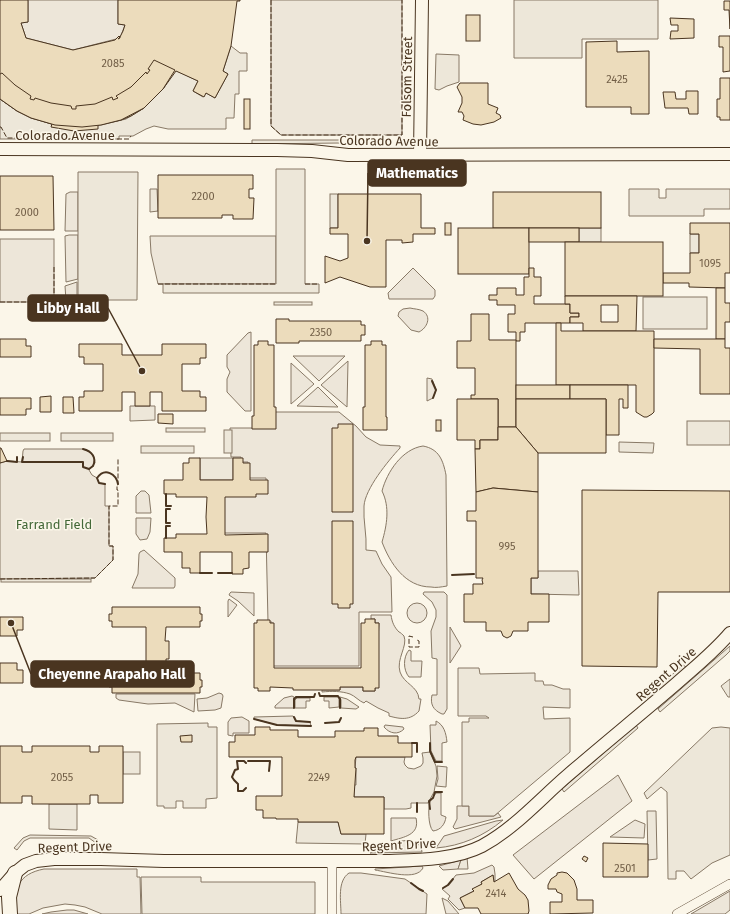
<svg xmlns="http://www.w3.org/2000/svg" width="730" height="914" font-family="'Fira Sans',sans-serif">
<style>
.green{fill:#ede6d9;stroke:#887966}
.parking{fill:#ede7d9;stroke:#887966}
.building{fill:#ecdcbc;stroke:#4a3520;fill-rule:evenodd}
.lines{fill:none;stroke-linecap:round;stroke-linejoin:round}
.street-casing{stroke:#4a3520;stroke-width:10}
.secondary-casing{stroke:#4a3520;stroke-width:14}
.primary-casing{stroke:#4a3520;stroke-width:16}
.street{stroke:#fbf6e9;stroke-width:9}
.secondary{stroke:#fbf6e9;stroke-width:12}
.primary{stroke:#fbf6e9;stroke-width:14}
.fence{stroke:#4a3520;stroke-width:1;stroke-dasharray:5 2;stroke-linecap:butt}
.wall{stroke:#4a3520;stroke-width:2}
.labels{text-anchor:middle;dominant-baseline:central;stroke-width:3;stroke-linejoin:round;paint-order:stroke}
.number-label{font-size:11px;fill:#725f47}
.street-label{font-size:13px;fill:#4a3520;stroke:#fbf6e9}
.park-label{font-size:13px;fill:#436837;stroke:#fbf6e9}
.leader{fill:none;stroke:#4a3520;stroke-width:1.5}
.callout-dot{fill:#4a3520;stroke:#fbf6e9;stroke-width:1.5}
.callout{fill:#4a3520;stroke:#4a3520;stroke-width:1.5}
.callout-label{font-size:14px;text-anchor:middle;font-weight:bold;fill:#fff}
</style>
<rect width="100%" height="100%" fill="#fbf6e9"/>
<g class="green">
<path d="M28,0h90v24l7,1 -5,13 -47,12 -47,-12 -5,-15 7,-1z"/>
<path d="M271,0h131v135h-121l-10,-9z"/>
<path d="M70,192h8v39h-13l1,-37z"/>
<path d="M69,235h9v44l-12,3 -1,-46z"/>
<path d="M150,236h126v48h-118l-7,-31z"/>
<rect x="0" y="239" width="54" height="63"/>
<path d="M413,268l22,22v6l-2,3h-44l-1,-6z"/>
<path d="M77,282v18h-11l-1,-14z"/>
<path d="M410,308c4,1 9,1 13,3 9,6 4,17 -4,21l-8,-2 -13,-14 1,-4 4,-3z"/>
<path d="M251,332v79h-6l-18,-19v-13l3,-7 -3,-5v-12l21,-22z"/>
<path d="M293,356h52l-26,25z"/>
<path d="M348,361l-1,46 -26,-22z"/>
<path d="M291,363l23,21 -23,20z"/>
<path d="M427,378l5,1 4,11 -3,8 -6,3z"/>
<path d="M318,387l20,20 -41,-1z"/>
<path d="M274,412h65l17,14 10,11 14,8 20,1v2c-12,13 -35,41 -36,58 -1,15 3,29 2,44l10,1 6,13 9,13 1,35h-33v54h-87v-44h-4l-2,-89h-43v-37l43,-4v-14h-18v-16h-7v-5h-10l-1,-29h44z"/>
<path d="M423,446c16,3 20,14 23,29l1,111c-6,1 -11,2 -16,1 -26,0 -41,-24 -49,-45 5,-17 8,-35 0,-51 5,-19 20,-42 41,-45z"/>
<path d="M24,449h58c8,2 12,5 13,14l-6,7 3,5 5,3 2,5 6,1v22h4v40h4v14l-18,18 -95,1v-116l7,-2 15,1 1,-11z"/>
<path d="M141,491h4l4,4 2,18h-15v-17z"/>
<path d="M136,518h15l-1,14 -3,7 -7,1 -4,-6z"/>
<path d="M144,550l31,28v8l-1,2h-42l6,-14 1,-20 1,-2z"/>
<path d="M231,592l23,1v23l-16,-15 -9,-6 1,-2z"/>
<path d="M424,592h20l3,3v114l-3,5h-2c-9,-4 -12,-10 -10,-19h5v-36l-5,-1 -1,-27 5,-14v-7l-4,-8 -9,-8z"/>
<path d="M229,599l8,6 -9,12v-16z"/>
<circle cx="417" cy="613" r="10"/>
<path d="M371,615h20c1,7 3,12 8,17 1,0 4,3 5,4 4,10 -8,23 -4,36 4,12 18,14 19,27h2l-2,12c-9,10 -19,8 -30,5v-3l-11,-5 -12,-7 -2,2c-5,-2 -9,-7 -14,-9 -9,-3 -18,-3 -28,-2v-2h18v-3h23v4h12l4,-68h-4v-4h-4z"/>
<path d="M450,627l11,19 -11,17z"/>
<path d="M409,650l2,1v10h11l-1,16h-12c-6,-7 -6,-20 0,-27z"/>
<path d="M219,693l3,1 1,2 -2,12 -6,2 -17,1 -1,-12 10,-1z"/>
<path d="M116,694h79l-1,18 -19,-9 -27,1 -29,-4 -3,-2z"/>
<path d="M292,696l2,1v11h-19v-2l9,-8z"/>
<path d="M324,697h14l1,2v8l-10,1v-7h-5z"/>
<path d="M340,697l7,2 12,8 -3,2 -15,-1v-8z"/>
<path d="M297,698h13v3h-4v7h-11v-8z"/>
<path d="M293,716l3,5 14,1 1,4 -34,-1 -23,-6v-2z"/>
<path d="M242,717l7,4v12h-16v3l-5,-1v-13l3,-4z"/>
<path d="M436,721c8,4 10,12 11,21l-5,1v18h-6l-5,-10 -1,-26h6z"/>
<path d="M385,725l18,2 1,2c-6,6 -14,5 -20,-2z"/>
<path d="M437,766l10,1 -1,20 -10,-1 2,-7z"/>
<path d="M618,775l14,26 -98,78 -21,-24z"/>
<path d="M436,793h5v22l5,2c-1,7 -5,13 -13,14 -5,-5 -5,-24 -3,-29 2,-4 4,-6 6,-9z"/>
<path d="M457,806h12v10h25l4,-3 3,4 -46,12 -2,-2 4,-8z"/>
<path d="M391,818h25c4,17 -12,19 -25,23z"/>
<path d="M503,820c-19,16 -42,26 -67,28l8,-12 52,-15z"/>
<path d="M635,820l10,4 -1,14 -34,-1z"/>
<path d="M410,840l11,6 1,6 -52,1 32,-12z"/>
<path d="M461,860l-3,9 -15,1 -4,-4z"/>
<path d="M492,865l2,2 1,7v7l-1,1 -1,-7 -12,7 1,2 -9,5 1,2 -14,7 5,10 -6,2 -11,-11 2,-3 -8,-7 6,-4 8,-10 18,-2z"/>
<path d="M422,866l1,2c-7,13 -35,4 -48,2v-1z"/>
<path d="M44,869h93v8h3l1,37h-39l-17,-7 -10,-2 -10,-1 -22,4 -14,6h-13c-3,-25 2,-40 28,-45z"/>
<path d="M349,873h12l44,6 22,15 -1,20h-85c0,-13 -4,-33 8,-41z"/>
<path d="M730,891v19l-5,4h-34z"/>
<path d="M442,898l6,3 11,13h-13z"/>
<path d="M67,910h7l14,4h-46l9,-2z"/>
</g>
<g class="parking">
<path d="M514,0h144v39h-76v19h-68z"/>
<path d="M231,46l9,7h7v18h-8v23h-4l-1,24h-8v11h-58l-14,-3 -8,3 -13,7h-14v3h-119v-40l17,12 28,11 10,3h46l25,-6 18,-11 19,-19 12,-19 23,11 -5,10 10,6 3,-4 9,5 13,-24 -5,-3z"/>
<path d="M436,54l23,1v27l-12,4 -8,4 -4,-1z"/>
<path d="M252,140h88v3l-88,1z"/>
<path d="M276,169h29v115h14v9h-156v-9h113z"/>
<path d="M78,172h60l-1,128h-59z"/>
<path d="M150,189h7l1,22 -8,1z"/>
<path d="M629,189h30v9h7v-9h64v20h-26v7h-75z"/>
<rect x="330" y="194" width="8" height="34"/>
<rect x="579" y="228" width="22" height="14"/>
<rect x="690" y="234" width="9" height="19"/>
<rect x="643" y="297" width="64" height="32"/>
<rect x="274" y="302" width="38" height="3"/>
<path d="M130,406h25v14l-25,1z"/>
<rect x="687" y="421" width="43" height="24"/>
<rect x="166" y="428" width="39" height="4"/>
<rect x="224" y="430" width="8" height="23"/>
<rect x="0" y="433" width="50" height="8"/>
<rect x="61" y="433" width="52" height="8"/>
<path d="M619,442l35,1 -1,10 -34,-1z"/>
<rect x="141" y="446" width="53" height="7"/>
<rect x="200" y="458" width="33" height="22"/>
<path d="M538,571h40l1,24 -48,-1v-16h7z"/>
<rect x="1" y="579" width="90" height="3"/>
<path d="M730,646v5l-4,4 -66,57 -2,-3z"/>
<path d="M683,665l3,2 -37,33 -2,-3z"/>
<path d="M458,668h21l1,6 55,-1v8h8l1,4h8l11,4h7v19l-27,-1 1,12 26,-1v34l-76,64h-25v-10h-7v-84h7v-4h20l-3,-2h-28z"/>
<path d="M730,679v18h-2l-7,-11z"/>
<path d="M208,723v4h9v71l-11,1v9h-23v-7h-7v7h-12v-2h-7v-82z"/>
<path d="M636,725l2,3 -74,64 -2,-3z"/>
<path d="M721,727l9,1v127l-18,8 -21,16 -7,-8h-8v8h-8l-1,-87 -6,-5 -14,12 -3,-6 68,-65z"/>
<rect x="123" y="752" width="17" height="22"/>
<path d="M430,752l6,14 1,10 -3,16 -6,11h-17v5l-5,1h-22v-12h-30v-12h2v-17h-1l1,-11h49l-1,5 1,3 3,3 6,1 7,-3 2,-3v-5l-1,-5z"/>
<path d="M49,804h28v26l-28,-1z"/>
<path d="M647,811h9l1,48 -9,1z"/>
<path d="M298,822h40l3,12h25l-1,10 -69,-1z"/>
<path d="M30,835l61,1 7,4 -2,3 -7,-5h-59l-6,3 -7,9 -3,-2 9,-10z"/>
<path d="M467,857l1,12h-10l3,-9z"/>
<path d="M141,877h60v5h114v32h-173z"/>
</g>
<g class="building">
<path d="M0,0h28v22l-7,1 5,15 47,12 42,-10 4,-4 1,1 -2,2 2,-1v-1l3,-6 2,-6 -7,-1v-24h122v1h-3l-6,45 -8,25 5,3 -13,24 -9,-5 -2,4 -11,-6 5,-10 -22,-10 -13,18 -19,19 -13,8 -10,4 -23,5v4l-24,2 -23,-4 1,-3 -21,-6 -14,-7 -17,-12z"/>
<path d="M724,1h6v28l-1,-19h-5z"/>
<rect x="466" y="15" width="14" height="26"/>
<path d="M670,18l24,1v19l-24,1 1,-8h7v-6h-7z"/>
<path d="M719,36h11v35l-7,1v-25h-4z"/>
<path d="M617,41v11l32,-1v63h-18v-7h-45v-65z"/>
<path d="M154,60l21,10 -12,19 -19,19 -23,12 -20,5 -19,2 -27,-2 -24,-7 -14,-7 -17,-12v-25l2,-1 13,12 16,11 -1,3 4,1 1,-2 16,5 20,3 1,3h4v-3l19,-2 17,-7 1,3 5,-2 -2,-2 15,-9 15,-15 1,2 3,-4 -2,-1z"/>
<path d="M720,78h10v42h-10v-3h-3v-18h3z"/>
<path d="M460,83h28v21l10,4 -2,5 4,2 1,3 -7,4 -13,3 -8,-1 -10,-4 1,-4 -2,-4h-4l4,-9v-6l-5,-10z"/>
<path d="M686,91h12v23h-9l-1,-6h-23l-2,-16h12l1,7h10z"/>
<rect x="244" y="99" width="6" height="30"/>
<path d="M158,175h95v14h-4v9h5l-1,21h-20v-4h-11v3h-64z"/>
<path d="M0,176h53l1,54h-54z"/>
<rect x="493" y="192" width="108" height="36"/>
<path d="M338,194h83v34h14v6h-22v8l-11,1v-3h-16v47h-16l-30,-10 -15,6v-27l15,5 8,-3v-24h-18v-6h8z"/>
<rect x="445" y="223" width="6" height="12"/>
<path d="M690,223h40v50h-5v15l-36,-1v-4h-26v-10h27v-20h9v-19h-9z"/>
<rect x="458" y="228" width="71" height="46"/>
<rect x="529" y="228" width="50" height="14"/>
<rect x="565" y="242" width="98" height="54"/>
<path d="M529,268h5v9h7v19h-7v8h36v9h9v4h-9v6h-45v9h-5v9h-4v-9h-8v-18h7v-9h-18v-5h-8v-5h8v-7h19v7h8v-18h5z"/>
<path d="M716,288h9v15h5v19h-5v17h-9z"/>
<path d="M565,296h72l-1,35h-53v-8h-13v-6h9v-4h-9v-9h-5zM601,305h17v17h-17z"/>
<path d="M471,314h18v26h27v87h-18v-28h-27v-4h4v-27h-18v-27h14z"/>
<path d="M276,319h13v2h72v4h4v10h-4v6h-62v2h-23z"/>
<path d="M556,323h5v8h93v81l-2,2 -5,3h-3l-8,-5v-27h-80z"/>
<path d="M0,339h26v7h5v11h-31z"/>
<path d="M654,339h71v9h5v46h-30v-45l-46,-1z"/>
<path d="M258,341h10v4h6v62h2v22h-24v-13h2v-71h4z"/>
<path d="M371,341h11v4h4v72h1v13h-24v-23h2v-62h6z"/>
<path d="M79,344h43v11h40v-11h44v14h-6v6h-18v27h18v6h6v14h-44v-19h-12v14h-15v-14h-13v19h-43v-14h5v-6h19v-27h-19v-7h-5z"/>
<rect x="516" y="385" width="54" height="14"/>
<path d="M570,385h58v23h-5v-9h-4v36h-13v-36h-36z"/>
<path d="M51,396v16h-11v-15z"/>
<path d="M63,397h10l1,16h-11z"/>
<path d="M0,398h31v11h-5v6h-26z"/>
<path d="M457,399h41v41h-18v9h-5v-9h-18z"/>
<path d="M516,399h90v54h-68l-22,-26z"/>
<path d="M158,414h15v10l-15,-1z"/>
<rect x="436" y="420" width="5" height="11"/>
<path d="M338,424h15v88h-21v-84h6z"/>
<path d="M498,427h18l22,26v39l-45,-4 -17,4 -1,-43h5v-9h18z"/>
<path d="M0,448h1l6,13 -7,2z"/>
<path d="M189,458h11v22h33v-22h10v5h7v17h18v14h-12v3h-31v38l43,-1v18h-19v16l-6,1v5h-11v-22h-32v21h-10v-5h-8v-16h-18v-14h12v-4h31l-1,-17 1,-20h-31v-3h-12v-14h19v-17h6z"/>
<path d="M493,488l45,4v86h-7v16h18v28h-21v9h-15l-2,5 -4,2 -4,-2 -2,-5h-15v-9h-22v-28h9v-10h10l-1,-4 1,-2h-7v-57h-9v-10h9v-19z"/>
<path d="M582,490l148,1v101h-72l-1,75 -75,-1z"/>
<path d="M332,521h21v83h-3v4h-12v-4h-6z"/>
<path d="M112,607h88v7h2v7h-2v6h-34l-1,14h4v18h-3v14h34v7h2v7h-2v6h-88v-6h-3v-7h3v-7h34v-46h-34v-6h-3v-7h3z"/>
<path d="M0,617h23v13h-6v6h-17z"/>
<path d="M365,619h10v4h4v65h-4v3h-12v-4h-23v3h-47v-2l-23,-1v4h-12v-3h-4v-65h3v-3h13v3h4v45h87v-45h4z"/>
<path d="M0,663h17v7h6v13h-23z"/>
<path d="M255,727h15v3h28v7h37v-6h29v-3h14v8h20v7h14v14h-56l-1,3v8h1l-2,29h30v37h-43l-3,-12h-40v-3h-22v-1h-13v-8h-7v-14h26v-39h-53v-15h6v-7h20z"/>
<path d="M192,735v7h-11l-1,-6z"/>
<path d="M0,746h22v6h10v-6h58v6h9v-6h24v57h-25v-8h-8v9h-58v-8h-10v7h-22z"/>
<path d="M603,843l45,1v33h-45z"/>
<path d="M584,856l4,2 -2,4 -4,-3z"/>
<path d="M562,872l5,1 7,7 3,9v11h16v13l-43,1v-12h12v-8l-5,-2 -1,-3h-8v-4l3,-6 6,-4v-2z"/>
<path d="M509,873l9,16 7,6 3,5 1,11 -1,3h-47l-3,-6h-13l-5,-10 14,-7 -2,-2 10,-5 -1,-2 12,-7 1,7z"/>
</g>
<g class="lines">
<defs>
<g id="street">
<path d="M332,914v-53"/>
<path d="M677,914l53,-30"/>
</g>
<g id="secondary">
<path d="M0,149l277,1 35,1 36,4 382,-1"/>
<path d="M420,155l2,-155"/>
<path d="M0,890l15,-17 10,-8 11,-4 18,-2h47l63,2h223c29,-1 68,-1 95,-15 33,-18 58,-47 86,-71 36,-31 73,-61 109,-92 18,-16 37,-31 53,-50"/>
</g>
<path id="primary" d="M10,914l-1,-17 6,-24"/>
</defs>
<use href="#street" class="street-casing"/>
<use href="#secondary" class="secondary-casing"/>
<use href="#primary" class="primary-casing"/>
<use href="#street" class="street"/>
<use href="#secondary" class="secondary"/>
<use href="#primary" class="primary"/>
<g class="fence">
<path d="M271,0v126l10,9h121v-135"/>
<path d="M0,127h1l6,11h45"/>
<path d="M68,139h61l2,-3"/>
<path d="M158,284h118"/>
<path d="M305,284h12"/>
<path d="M0,302h54v-37"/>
<path d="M0,579l95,-1 18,-18v-14h-4v-40h9v-16h-1v-5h1v-26"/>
<path d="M413,637l-4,-1v11h10v-6l-2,-1"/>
</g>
<g class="wall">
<path d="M51,311v2l3,2v3"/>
<path d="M61,318l1,-3 3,-2v-2"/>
<path d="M432,381l4,9 -3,8"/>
<path d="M23,457l-1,5h61v5l6,2 4,-3c4,-8 -1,-15 -10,-17"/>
<path d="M7,461l10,1v-5"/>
<path d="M105,484l-6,-1 -2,-5c8,-11 19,-4 21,6"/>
<path d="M166,494v12h5"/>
<path d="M170,509h-4v14h4"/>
<path d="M166,538v-12h4"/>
<path d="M200,573h12"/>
<path d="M218,573h14"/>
<path d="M452,575l22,-1"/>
<path d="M319,693l1,3h18l2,3v9"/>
<path d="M294,708v-9l2,-2h18l1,-3"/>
<path d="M294,717l2,4 14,1"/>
<path d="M254,719l23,6 34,1"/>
<path d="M325,723l14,-1 2,-4"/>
<path d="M412,743h5v9"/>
<path d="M430,743v8l5,11h7"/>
<path d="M248,761h22l-1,10"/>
<path d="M246,763l-2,-2h-7l1,8 -3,1 -3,7 2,3 4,4v7h5l3,-3"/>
<path d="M417,803v9"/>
<path d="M430,809l-1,-8 4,-3 2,-6h7"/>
<path d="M411,883l8,6 4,2"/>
<path d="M443,888l5,-3 5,-6"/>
</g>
</g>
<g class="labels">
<g class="number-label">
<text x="113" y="63">2085</text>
<text x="617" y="79">2425</text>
<text x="203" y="196">2200</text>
<text x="27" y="212">2000</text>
<text x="710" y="263">1095</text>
<text x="321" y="332">2350</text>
<text x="507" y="546">995</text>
<text x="62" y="777">2055</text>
<text x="319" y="777">2249</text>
<text x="625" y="868">2501</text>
<text x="496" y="893">2414</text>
</g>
<g class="street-label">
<text transform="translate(407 77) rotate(-89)">Folsom Street</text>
<text x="65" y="135">Colorado Avenue</text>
<text transform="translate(389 141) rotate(1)">Colorado Avenue</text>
<text transform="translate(666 674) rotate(-41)">Regent Drive</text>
<text transform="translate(399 845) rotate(-3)">Regent Drive</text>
<text transform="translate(75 847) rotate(-2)">Regent Drive</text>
</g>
<g class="park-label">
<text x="54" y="524">Farrand Field</text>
</g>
</g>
<path class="leader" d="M367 241L368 173M142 371L108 308M11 623L31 674"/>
<g class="callout-dot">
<circle cx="367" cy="241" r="4"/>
<circle cx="142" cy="371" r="4"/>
<circle cx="11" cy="623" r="4"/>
</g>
<g class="callout">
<rect x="368" y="160" width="98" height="26" rx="4"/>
<rect x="28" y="295" width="80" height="26" rx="4"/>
<rect x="31" y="661" width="163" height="26" rx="4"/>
</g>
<g class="callout-label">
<text x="417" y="178">Mathematics</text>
<text x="68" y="313">Libby Hall</text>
<text x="112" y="679">Cheyenne Arapaho Hall</text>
</g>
</svg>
